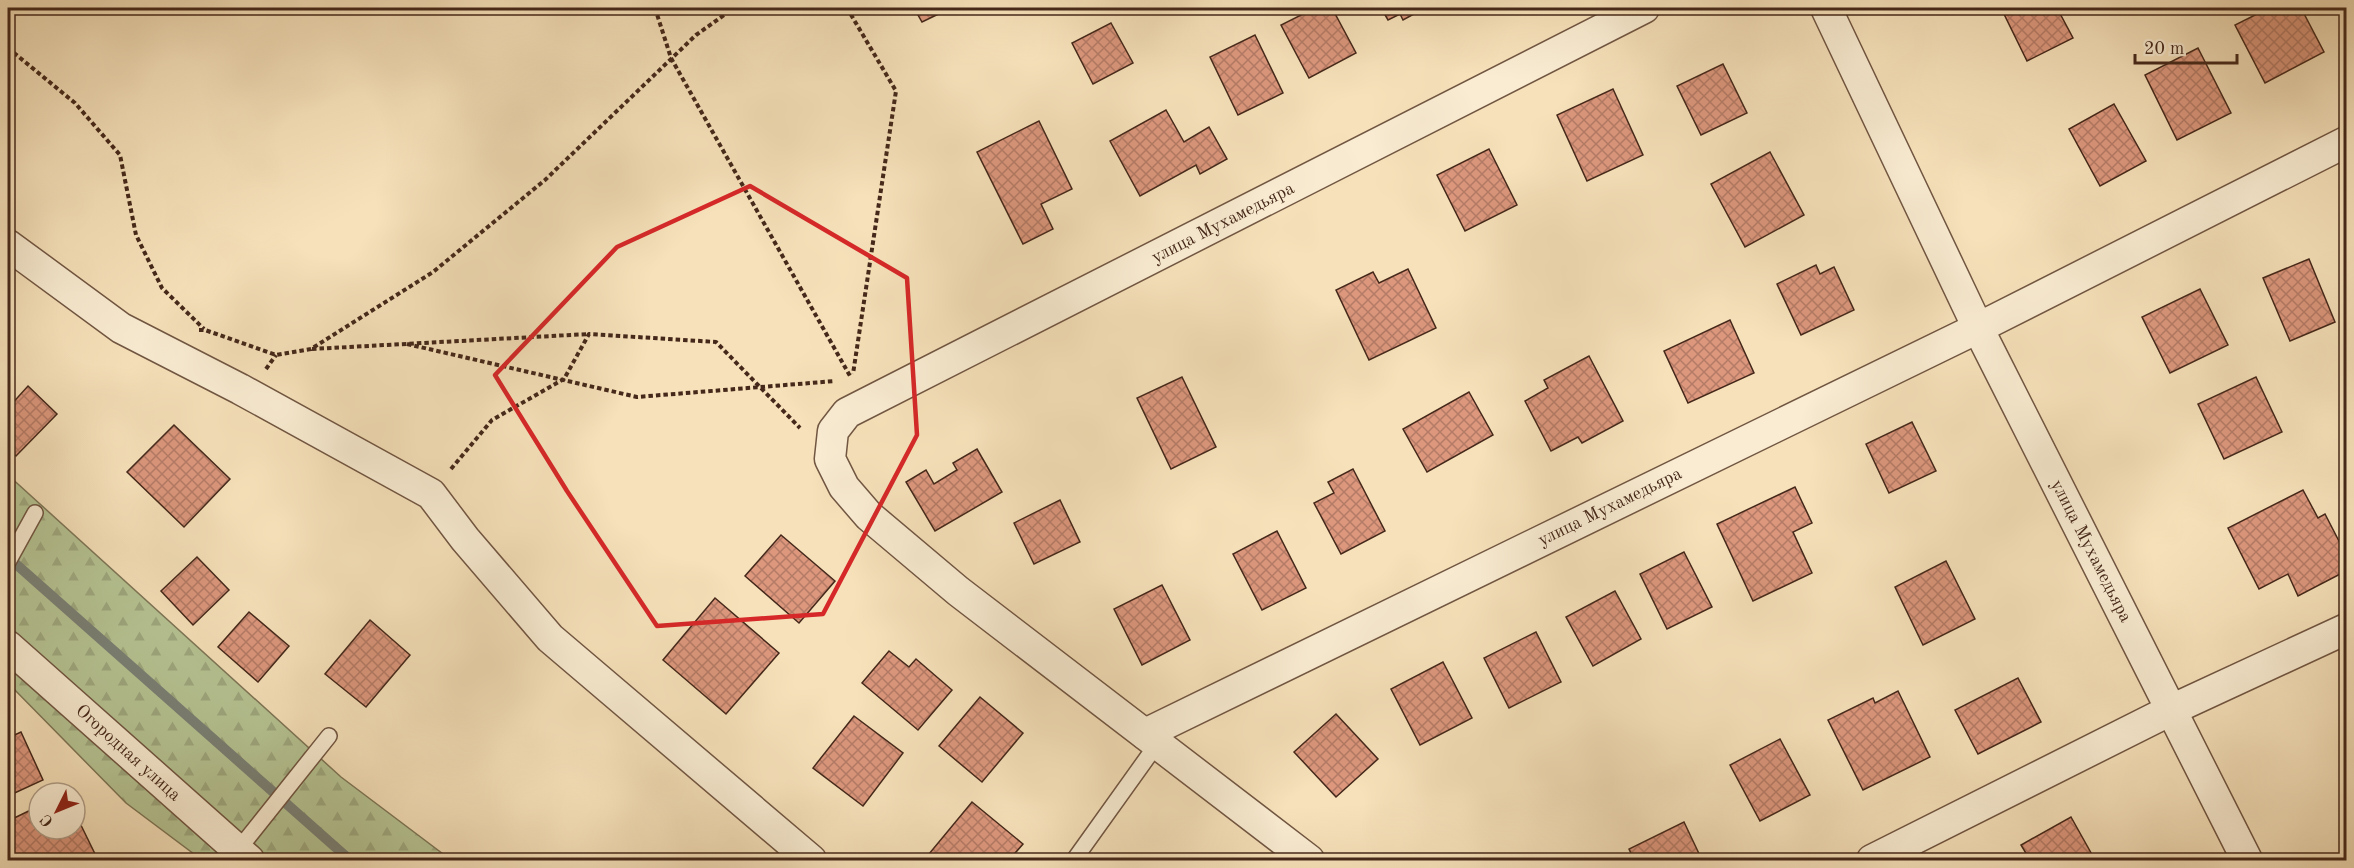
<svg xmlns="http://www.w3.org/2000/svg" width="2354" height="868" font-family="'Old Standard TT',serif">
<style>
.forest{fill:url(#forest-firs);stroke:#7e7657;stroke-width:1.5}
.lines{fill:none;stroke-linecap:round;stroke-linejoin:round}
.stream{stroke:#7a8176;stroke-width:10}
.building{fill:url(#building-cross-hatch);stroke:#45281a;stroke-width:1.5}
.service-casing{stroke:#715642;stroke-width:18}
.minor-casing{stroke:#715642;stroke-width:33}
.path{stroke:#45281a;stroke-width:4;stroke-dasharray:4.5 3;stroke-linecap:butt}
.service{stroke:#f9ecd2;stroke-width:15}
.minor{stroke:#f9ecd2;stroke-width:30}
.marked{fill:none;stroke:#d62828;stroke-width:4.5;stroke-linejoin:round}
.labels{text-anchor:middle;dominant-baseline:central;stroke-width:6;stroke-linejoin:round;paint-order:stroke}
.street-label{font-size:18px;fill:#45281a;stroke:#f9ecd2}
</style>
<defs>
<pattern id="forest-firs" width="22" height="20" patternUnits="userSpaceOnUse" patternTransform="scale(1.5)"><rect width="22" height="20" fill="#b6c494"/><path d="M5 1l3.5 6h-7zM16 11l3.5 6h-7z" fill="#9ea87f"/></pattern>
<pattern id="building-cross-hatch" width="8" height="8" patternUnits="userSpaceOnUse" patternTransform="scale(1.5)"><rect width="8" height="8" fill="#dc977d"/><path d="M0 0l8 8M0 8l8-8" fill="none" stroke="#b47b66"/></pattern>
</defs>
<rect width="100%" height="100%" fill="#f6e1ba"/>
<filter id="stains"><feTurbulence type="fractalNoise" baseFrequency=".00333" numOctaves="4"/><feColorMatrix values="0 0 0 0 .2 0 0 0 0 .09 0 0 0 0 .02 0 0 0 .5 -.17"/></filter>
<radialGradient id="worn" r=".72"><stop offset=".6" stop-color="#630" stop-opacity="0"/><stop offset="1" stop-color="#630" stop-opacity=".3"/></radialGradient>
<path class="forest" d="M8,475l333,302 110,83h-249l-76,-57 -118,-120z"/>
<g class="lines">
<path class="stream" d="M8,557l342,303"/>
</g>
<g class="building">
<path d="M914,8h37l-29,14z"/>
<path d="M1315,8h17l24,45 -47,25 -28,-53z"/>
<path d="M1381,8h32l3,5 -13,7 -3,-6 -12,6z"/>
<path d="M2011,8h46l16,30 -46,23 -24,-49z"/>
<path d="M2269,8h32l23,44 -59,31 -30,-58z"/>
<path d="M1111,23l22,40 -40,21 -21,-41z"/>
<path d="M1255,35l28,58 -45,22 -28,-58z"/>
<path d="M2198,48l33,65 -54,27 -32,-65z"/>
<path d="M1723,64l24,49 -46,22 -24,-49z"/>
<path d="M1613,89l30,66 -56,26 -30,-66z"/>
<path d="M2114,104l32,57 -46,25 -31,-57z"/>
<path d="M1166,110l18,32 25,-15 18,32 -27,15 -4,-9 -56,31 -30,-55z"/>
<path d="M1039,121l33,68 -31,15 12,25 -30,15 -46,-92z"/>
<path d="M1489,149l28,56 -52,26 -28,-56z"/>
<path d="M1770,152l34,63 -59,32 -34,-63z"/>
<path d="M2309,259l26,63 -45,19 -27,-63z"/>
<path d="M1816,265l4,9 14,-7 20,43 -53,25 -24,-51z"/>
<path d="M1408,269l28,59 -67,32 -33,-70 37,-18 6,11z"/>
<path d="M2200,289l28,56 -58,28 -28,-56z"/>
<path d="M1730,320l24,53 -66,30 -24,-52z"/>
<path d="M1589,356l34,65 -41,22 -4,-6 -27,14 -26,-50 23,-13 -4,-8z"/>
<path d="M1182,377l34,70 -45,22 -34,-71z"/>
<path d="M2256,377l26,55 -58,27 -26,-55z"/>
<path d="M28,386l29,28 -41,42 -8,-8v-40z"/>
<path d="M1469,392l24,43 -66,37 -24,-43z"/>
<path d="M1912,422l24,49 -47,22 -23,-49z"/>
<path d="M174,425l56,54 -46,48 -57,-55z"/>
<path d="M977,449l25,43 -67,39 -29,-49 20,-12 8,14 23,-14 -4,-7z"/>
<path d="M1353,469l32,62 -44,23 -27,-51 20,-10 -6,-11z"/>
<path d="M1795,487l17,36 -19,9 19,41 -59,28 -36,-77z"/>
<path d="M2303,490l15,28 7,-4 16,31 5,-3v29l-48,25 -10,-22 -29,15 -31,-61z"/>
<path d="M1060,500l20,42 -46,22 -20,-41z"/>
<path d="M1277,531l29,57 -44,22 -29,-56z"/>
<path d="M781,535l54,46 -36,42 -54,-47z"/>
<path d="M1684,552l28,55 -45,22 -27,-55z"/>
<path d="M197,557l32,33 -36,35 -32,-34z"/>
<path d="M1946,561l29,58 -52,26 -28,-58z"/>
<path d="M1162,585l28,55 -48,25 -28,-56z"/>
<path d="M1615,591l26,48 -48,27 -27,-49z"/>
<path d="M715,598l64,55 -53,61 -63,-54z"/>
<path d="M249,612l40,34 -31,36 -40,-35z"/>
<path d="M370,620l40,35 -44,52 -41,-33z"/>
<path d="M1536,632l25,50 -52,26 -25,-50z"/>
<path d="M889,651l20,16 7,-8 36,31 -34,40 -56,-47z"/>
<path d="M1443,662l29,56 -52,27 -29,-56z"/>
<path d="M2018,678l23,44 -63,32 -23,-44z"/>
<path d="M1898,691l32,66 -67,33 -35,-70 45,-22 2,5z"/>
<path d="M980,697l43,36 -41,49 -43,-36z"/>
<path d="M1336,714l42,45 -42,38 -42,-45z"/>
<path d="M854,716l49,37 -40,53 -50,-38z"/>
<path d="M21,732l22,48 -35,16v-58z"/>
<path d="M1780,739l30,56 -50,26 -30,-56z"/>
<path d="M972,802l51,42 -14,16h-85z"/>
<path d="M39,806v23h36v-16l23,47h-90v-39z"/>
<path d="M2071,817l24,43h-65l-9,-15z"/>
<path d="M1684,822l18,38h-68l-5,-11z"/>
</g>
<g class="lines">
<defs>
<g id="service">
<path d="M8,562l27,-49"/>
<path d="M238,850l91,-114"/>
<path d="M1074,860l83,-116"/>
</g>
<g id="minor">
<path d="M1826,8l152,320 269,532"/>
<path d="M8,245l113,83 119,61 191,105 34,45 85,99 261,222"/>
<path d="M8,646l241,214"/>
<path d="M1145,734l833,-406 368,-186"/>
<path d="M1309,860l-351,-269 -89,-75 -25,-29 -14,-28 3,-28 14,-18 797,-405"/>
<path d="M1872,860l299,-150 175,-81"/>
</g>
</defs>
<use href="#service" class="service-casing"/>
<use href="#minor" class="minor-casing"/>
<g class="path">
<path d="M655,8l16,50 179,318"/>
<path d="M847,8l49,83 -43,283"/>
<path d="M8,48l67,55 45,52 16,80 26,53 42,41"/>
<path d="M199,330h6l71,25 35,-6 122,-77 112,-92 151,-145 38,-27"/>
<path d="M407,344l230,53 198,-16"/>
<path d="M312,349l277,-15"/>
<path d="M266,369l10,-14"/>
<path d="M451,469l41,-49 72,-41 25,-45 127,8 84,86"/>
</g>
<use href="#service" class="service"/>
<use href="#minor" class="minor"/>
</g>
<path class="marked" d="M750,186l157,92 10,157 -94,179 -166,12 -90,-135 -72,-116 122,-128z"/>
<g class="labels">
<g class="street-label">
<text transform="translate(1223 223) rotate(-27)">улица Мухамедьяра</text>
<text transform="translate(1610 507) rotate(-26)">улица Мухамедьяра</text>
<text transform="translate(2091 551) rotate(63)">улица Мухамедьяра</text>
<text transform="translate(128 753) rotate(42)">Огородная улица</text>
</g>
</g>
<rect width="2354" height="868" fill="none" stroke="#f6e1ba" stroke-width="30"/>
<rect x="9" y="9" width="2336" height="850" fill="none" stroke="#45281a" stroke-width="3"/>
<rect x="15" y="15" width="2324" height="838" fill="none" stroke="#45281a" stroke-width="1.5"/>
<g transform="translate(57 811) rotate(227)"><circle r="28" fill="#f9ecd2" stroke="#b19e88" stroke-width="1.5"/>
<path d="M0-4.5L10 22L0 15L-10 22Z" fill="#8f2418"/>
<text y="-9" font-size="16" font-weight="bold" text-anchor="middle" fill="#45281a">С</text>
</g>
<path d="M2135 54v9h102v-9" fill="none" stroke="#45281a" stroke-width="3"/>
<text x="2144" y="54" font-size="18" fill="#45281a" stroke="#f9ecd2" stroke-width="4.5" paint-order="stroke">20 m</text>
<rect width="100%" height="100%" filter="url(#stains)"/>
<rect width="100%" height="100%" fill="url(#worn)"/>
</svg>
